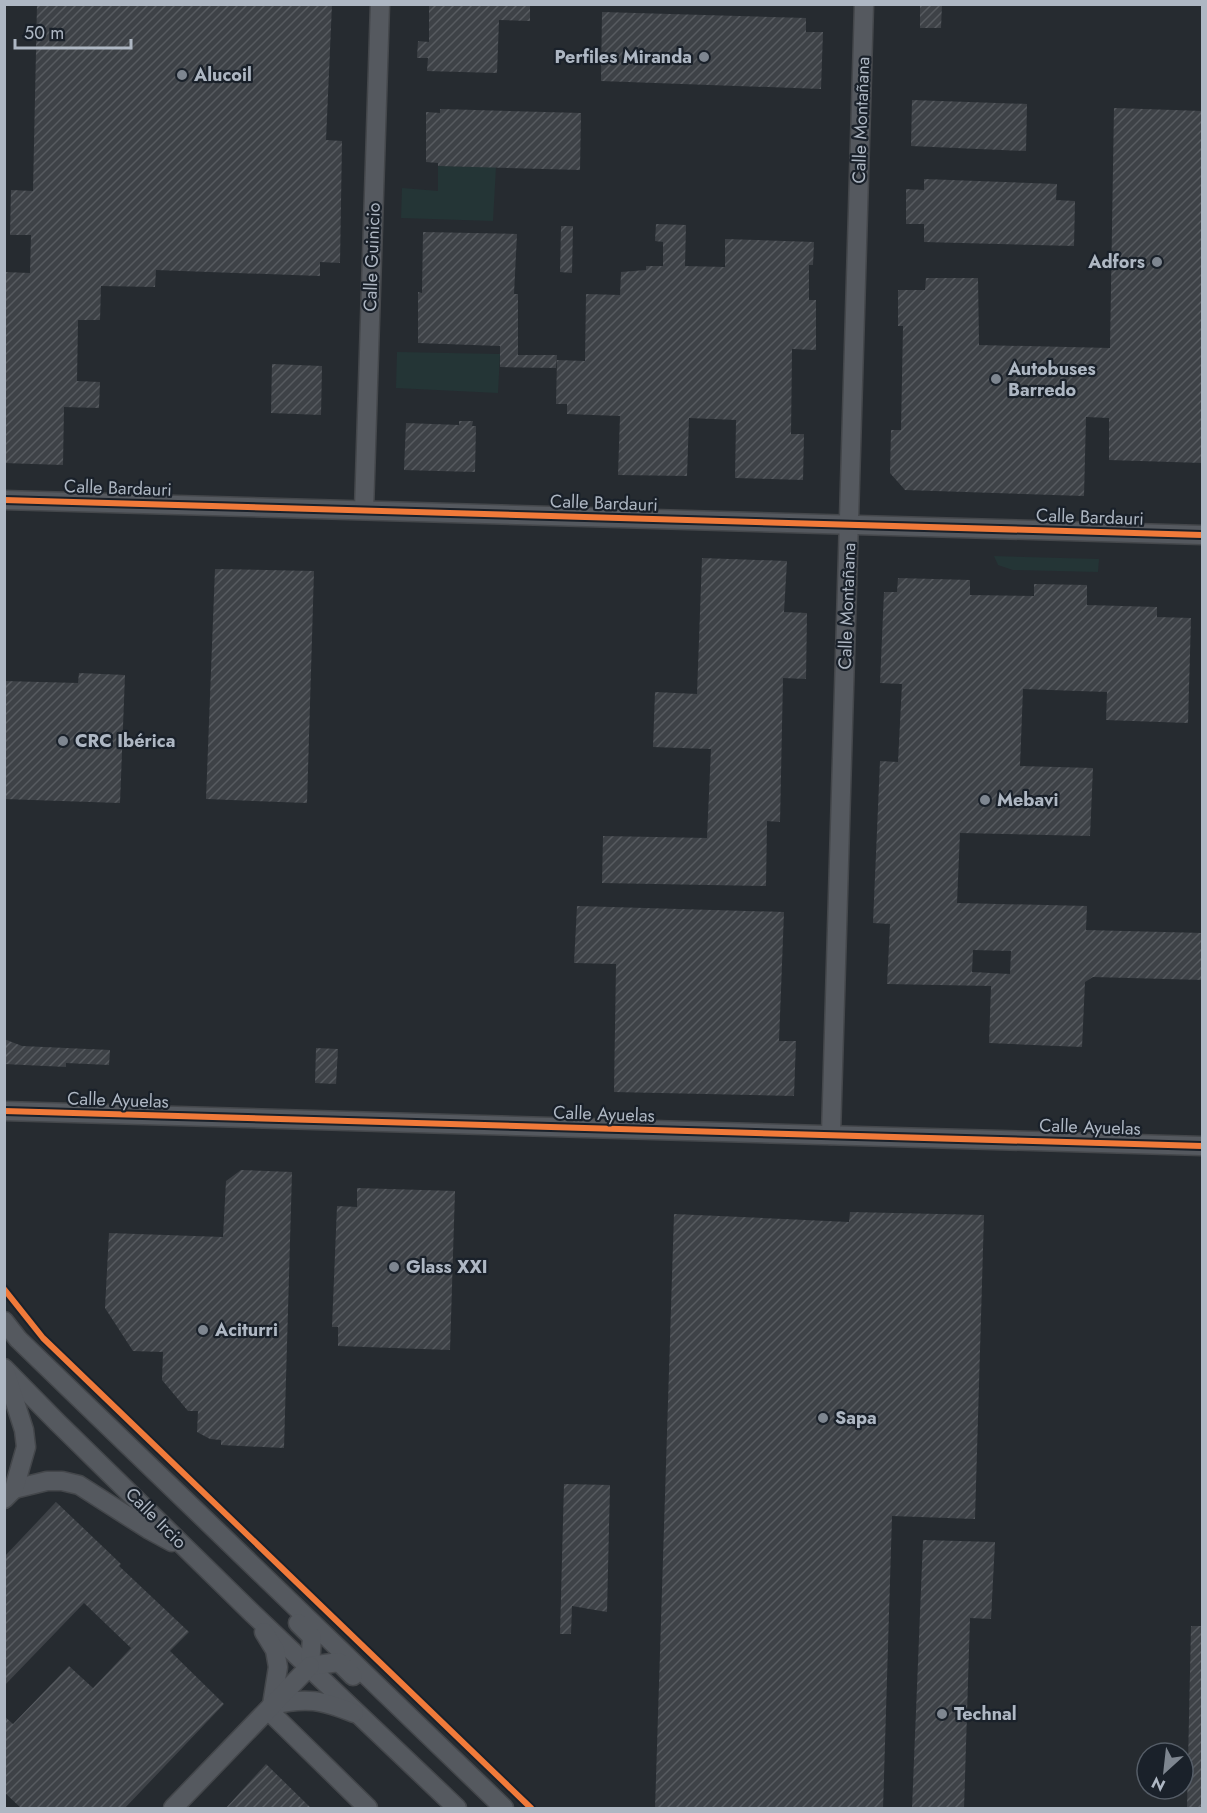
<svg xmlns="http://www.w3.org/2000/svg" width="1207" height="1813" font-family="Jost,sans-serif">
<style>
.garden{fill:#243536}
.building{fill:url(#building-hatch);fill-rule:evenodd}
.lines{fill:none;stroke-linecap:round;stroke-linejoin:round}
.street-casing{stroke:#44474b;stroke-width:21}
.street{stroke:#55595f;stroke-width:18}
.cycleway-casing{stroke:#1a212a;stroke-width:10}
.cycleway{stroke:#f17a3a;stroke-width:6}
.poi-dot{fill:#7e8690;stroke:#1a212a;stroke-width:2}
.labels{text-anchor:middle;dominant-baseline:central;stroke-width:4.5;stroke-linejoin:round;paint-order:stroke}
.poi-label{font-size:18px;font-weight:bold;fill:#aeb7c3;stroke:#1a212a;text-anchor:start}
.street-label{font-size:18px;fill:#aeb7c3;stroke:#1a212a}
</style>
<defs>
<pattern id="building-hatch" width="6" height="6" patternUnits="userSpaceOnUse" patternTransform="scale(1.5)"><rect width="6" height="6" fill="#3e4247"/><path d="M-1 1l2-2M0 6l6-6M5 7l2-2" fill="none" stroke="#575b60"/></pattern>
</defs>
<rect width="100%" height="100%" fill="#262b30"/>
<g class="garden">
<path d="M438,166l58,1 -3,54 -92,-3 1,-30 36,3z"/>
<path d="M397,352l103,2 -2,39 -102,-5z"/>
<path d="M994,556l105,3 -1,13 -85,-2 -15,-5z"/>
</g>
<g class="building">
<path d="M37,4h295l-6,136 16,1 -2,122 -20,-1v14l-164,-6 -1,17 -54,-1 -1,34h-22l-1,61 23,1 -1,26 -35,-1 -1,58 -59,-2v-191l26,1 1,-38h-21l1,-45 22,1z"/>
<path d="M429,4h101v17l-31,-1 -2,53 -70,-2 1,-13h-11l1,-17 11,1z"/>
<path d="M920,4h22l-1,24h-21z"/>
<path d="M602,12l204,6v14h17l-2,57 -220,-8z"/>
<path d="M912,100l115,4 -1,47 -115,-5z"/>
<path d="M1114,108l89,3v352l-94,-3v-42l-23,-1 -2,79 -179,-6 -15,-17 1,-43h10l2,-104h-5v-36h27l1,-12h52l1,67 131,3z"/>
<path d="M440,109l141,4 -1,57 -142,-4v-3l-12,-1v-50l14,1z"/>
<path d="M924,179l133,5 -1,16 19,1 -1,45 -150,-4v-18h-18v-35l18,1z"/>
<path d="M656,224l30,1 -1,41 40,1v-28l89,3 -1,23h-4v35h7v50l-24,-1 -1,85h13l-1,46 -68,-2 1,-58 -47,-2 -2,58 -69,-1 2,-59 -53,-2v-10h-11l1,-44 28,1 1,-67 34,1 1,-23 25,-2v-4h17v-24l-8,-1z"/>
<path d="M561,226h12l-1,47 -12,-1z"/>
<path d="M423,232l94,2 -3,60h4v61h39l-1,13 -56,-1v-21l-82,-3v-51l4,1z"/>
<path d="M272,364l50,2 -1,49 -50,-2z"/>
<path d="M459,421h14l-1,5h4l-1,46 -71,-2 2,-47 53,2z"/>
<path d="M702,558l85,3 -3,51 23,1 -1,66 -23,-1 -3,144 -13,-1 -1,65 -164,-3 1,-47 104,2 4,-89 -58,-2 2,-55 42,2z"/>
<path d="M215,569l99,2 -7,232 -101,-4z"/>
<path d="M898,578l72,2v15l64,1v-12l53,1v20l70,2v10l34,1 -3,105 -82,-3 1,-28 -84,-3 -3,77 73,2 -3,68 -130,-3 -3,70 130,3 -1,24 117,3v47l-110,-3 -8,5 -3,65 -93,-4 2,-57 -104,-2 3,-60 -17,-1 7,-162 18,1 4,-78 -22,-1 4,-91h13zM973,950l38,1 -1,23 -38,-2z"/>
<path d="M79,673l46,2 -5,128 -116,-4v-118l74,2z"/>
<path d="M577,906l207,6 -5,129h17l-2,55 -180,-4 2,-128 -42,-1z"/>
<path d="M4,1039l18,7 88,4 -1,15 -43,-2v4l-62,-3z"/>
<path d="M316,1048l22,1 -2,35 -21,-1z"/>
<path d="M241,1170l51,2 -8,276 -63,-3v-5l-11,-1 -13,-7 1,-21h-10l-26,-31 1,-28 -30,-1 -28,-43 4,-75 114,4 3,-56z"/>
<path d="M357,1188l98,3 -5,159 -112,-4v-19h-6l5,-121 20,1z"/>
<path d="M850,1212l134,3 -9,304 -83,-3 -9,293h-228l19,-595 175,8z"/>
<path d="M564,1484l46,1 -3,127 -35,-6 -1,28h-11z"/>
<path d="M56,1502l65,62 -2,2 70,66 -19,19 54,53 -100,105h-102l-18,-17v-76l9,8 56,-58 24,22 38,-40 -47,-45 -80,83v-129z"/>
<path d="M923,1540l72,2 -4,77 -21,-1 -6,191h-52z"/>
<path d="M1191,1626h12v183h-16z"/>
<path d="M266,1764l46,45h-87z"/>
</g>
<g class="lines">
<defs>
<g id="street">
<path d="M4,500l1198,35"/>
<path d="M364,510l16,-506"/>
<path d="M4,1111l1198,35"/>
<path d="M831,1135l33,-1131"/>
<path d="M4,1321l14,18 486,469"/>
<path d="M4,1368l53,54 195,191 205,195"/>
<path d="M14,1489l33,-8h15l17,4 69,44 24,13"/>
<path d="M4,1499l10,-10 12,-42 -2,-17 -19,-59"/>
<path d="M298,1623l14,14 -2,29"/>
<path d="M264,1632l11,18 3,17 -6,38c35,-8 49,-5 82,8"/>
<path d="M310,1666l29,-4 14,14"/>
<path d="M268,1710l100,98"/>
<path d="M173,1808l137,-142"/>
</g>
</defs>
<use href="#street" class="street-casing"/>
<use href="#street" class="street"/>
<defs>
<g id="cycleway">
<path d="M4,500l1198,35"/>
<path d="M4,1111l1198,35"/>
<path d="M4,1289l39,49 488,470"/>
</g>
</defs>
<use href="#cycleway" class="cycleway-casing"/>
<use href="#cycleway" class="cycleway"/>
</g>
<g class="poi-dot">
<circle cx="704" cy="57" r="6"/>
<circle cx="182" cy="75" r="6"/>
<circle cx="1157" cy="262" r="6"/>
<circle cx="996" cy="379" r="6"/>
<circle cx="63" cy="741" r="6"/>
<circle cx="985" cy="800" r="6"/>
<circle cx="394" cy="1267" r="6"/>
<circle cx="203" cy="1330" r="6"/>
<circle cx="823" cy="1418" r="6"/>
<circle cx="942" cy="1714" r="6"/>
</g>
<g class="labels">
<g class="poi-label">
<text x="692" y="57" text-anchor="end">Perfiles Miranda</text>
<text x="194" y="75">Alucoil</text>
<text x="1145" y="262" text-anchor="end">Adfors</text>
<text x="1008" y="369">Autobuses<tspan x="1008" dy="21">Barredo</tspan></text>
<text x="75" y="741">CRC Ibérica</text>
<text x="997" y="800">Mebavi</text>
<text x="406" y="1267">Glass XXI</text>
<text x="215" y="1330">Aciturri</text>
<text x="835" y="1418">Sapa</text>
<text x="954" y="1714">Technal</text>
</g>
<g class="street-label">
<text transform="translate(861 120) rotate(-88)">Calle Montañana</text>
<text transform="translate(372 257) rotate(-88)">Calle Guinicio</text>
<text transform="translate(118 488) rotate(2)">Calle Bardauri</text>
<text transform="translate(604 503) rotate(2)">Calle Bardauri</text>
<text transform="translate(1090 517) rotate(2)">Calle Bardauri</text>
<text transform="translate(847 606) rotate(-88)">Calle Montañana</text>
<text transform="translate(118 1100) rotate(2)">Calle Ayuelas</text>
<text transform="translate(604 1114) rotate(2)">Calle Ayuelas</text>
<text transform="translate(1090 1127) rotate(2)">Calle Ayuelas</text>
<text transform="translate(156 1518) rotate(45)">Calle Ircio</text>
</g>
</g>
<rect width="1207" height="1813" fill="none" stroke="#aeb7c3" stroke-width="12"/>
<g transform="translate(1165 1771) rotate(207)"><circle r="28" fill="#1a212a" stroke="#555d67" stroke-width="1.5"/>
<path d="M0-4.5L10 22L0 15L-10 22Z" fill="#7e8690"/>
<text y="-9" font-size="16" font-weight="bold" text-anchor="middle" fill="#aeb7c3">N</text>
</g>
<path d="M15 39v9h116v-9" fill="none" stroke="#aeb7c3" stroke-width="3"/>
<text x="24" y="39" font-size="18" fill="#aeb7c3" stroke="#1a212a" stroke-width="4.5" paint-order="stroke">50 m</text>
</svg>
